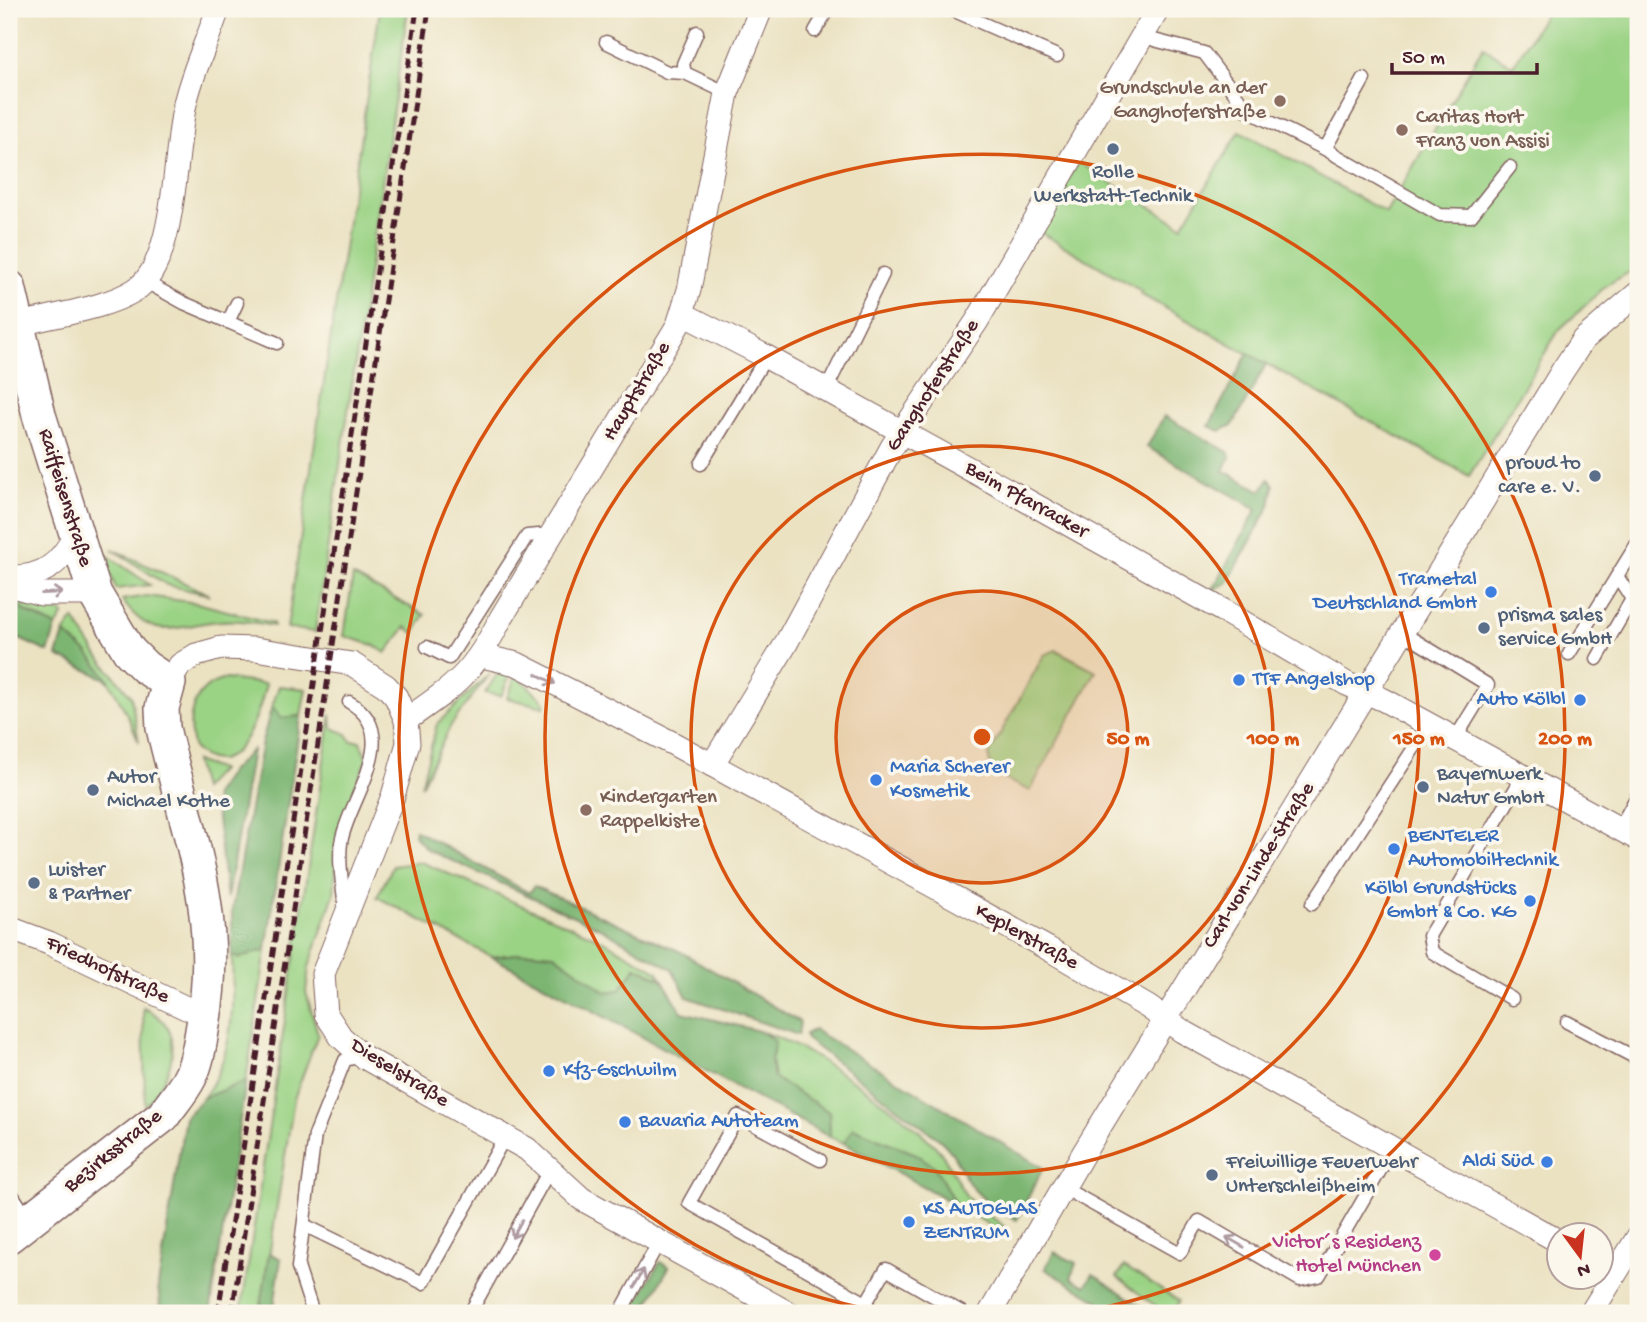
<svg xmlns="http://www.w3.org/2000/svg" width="1647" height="1322" font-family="'Gochi Hand',sans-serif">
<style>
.green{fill:#9bd385;stroke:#727958;stroke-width:2}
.forest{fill:#7cb572;stroke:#636a4e;stroke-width:2}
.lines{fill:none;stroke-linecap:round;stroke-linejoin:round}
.lane-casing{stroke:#826360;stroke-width:15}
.street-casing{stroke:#826360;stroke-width:25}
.secondary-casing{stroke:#826360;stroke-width:36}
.lane{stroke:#fff;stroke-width:12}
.street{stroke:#fff;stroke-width:23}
.secondary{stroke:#fff;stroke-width:33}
.rail{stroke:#4a1f2b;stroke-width:5;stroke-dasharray:10 5;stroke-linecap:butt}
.oneway{stroke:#ae9aa0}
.ring{fill:none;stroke:#d8530f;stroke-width:3.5}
.education-dot{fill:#8d6e63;stroke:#fbf7ec;stroke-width:2.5}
.service-dot{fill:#5c6f8a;stroke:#fbf7ec;stroke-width:2.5}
.shop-dot{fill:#3f7fe0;stroke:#fbf7ec;stroke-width:2.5}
.hotel-dot{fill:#d1479c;stroke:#fbf7ec;stroke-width:2.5}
.labels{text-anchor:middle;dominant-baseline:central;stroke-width:7;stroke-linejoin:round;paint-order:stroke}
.education-label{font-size:21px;fill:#785e54;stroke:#fbf7ec;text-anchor:start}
.service-label{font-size:21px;fill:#4e5e75;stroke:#fbf7ec;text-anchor:start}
.street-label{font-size:21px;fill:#4a1f2b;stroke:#fbf7ec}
.shop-label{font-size:21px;fill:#366cbe;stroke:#fbf7ec;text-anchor:start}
.hotel-label{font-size:21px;fill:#b23c85;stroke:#fbf7ec;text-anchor:end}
.centre{fill:#d8530f;stroke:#fbf7ec;stroke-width:3.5}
.ring-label{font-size:21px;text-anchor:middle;font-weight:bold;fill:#d8530f;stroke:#fbf7ec;stroke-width:7;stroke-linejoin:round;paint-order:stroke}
</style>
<rect width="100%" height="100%" fill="#fbf7ec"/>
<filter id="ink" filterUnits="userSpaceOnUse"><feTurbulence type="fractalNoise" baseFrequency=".0143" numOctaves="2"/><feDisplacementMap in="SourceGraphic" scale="14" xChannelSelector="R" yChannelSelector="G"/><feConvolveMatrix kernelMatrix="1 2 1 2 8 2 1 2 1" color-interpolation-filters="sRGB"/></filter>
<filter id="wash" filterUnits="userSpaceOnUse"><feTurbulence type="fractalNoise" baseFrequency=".00686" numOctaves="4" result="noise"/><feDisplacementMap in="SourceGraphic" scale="28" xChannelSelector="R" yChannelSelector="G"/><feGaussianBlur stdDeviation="1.57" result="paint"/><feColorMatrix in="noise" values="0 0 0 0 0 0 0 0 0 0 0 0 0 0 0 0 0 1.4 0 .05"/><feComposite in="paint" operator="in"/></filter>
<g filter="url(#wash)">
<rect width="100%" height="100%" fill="#ebe2c2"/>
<g class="green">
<path d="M380,9h28l-93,623 -28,-4z"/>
<path d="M1548,9l90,2v256l-31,18 -48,45 -90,146 -329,-182 1,-3 -105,-61 42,-68 104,64 58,-95 146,82 97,-166 30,19z"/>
<path d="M112,549l98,46 -43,-10z"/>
<path d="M101,551l49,34 -34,4z"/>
<path d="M353,576l72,39 -11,18 -8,-6 -20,26 -13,-8 -29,-9z"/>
<path d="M147,596l50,7 76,20 1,3c-18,-3 -36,-7 -54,-5 -43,3 -65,25 -98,-21z"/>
<path d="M9,602l49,9 6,3 -8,13z"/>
<path d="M74,619l23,36 34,41 8,46c-17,-42 -38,-81 -75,-109z"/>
<path d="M1056,650l40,21 -66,120c-16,-8 -44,-16 -41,-37l55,-99z"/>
<path d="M499,671l12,2 -10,23 -16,-3z"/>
<path d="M490,673l-39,52 -30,61 16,-62z"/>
<path d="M516,675l29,27 -1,5 -37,-9z"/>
<path d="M226,679l40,5c-7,30 -30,104 -72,65 -9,-30 -2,-63 32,-70z"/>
<path d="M279,686l27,3 -5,27 -20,2 -9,-12z"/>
<path d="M331,714l1,14 15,6 4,7h9l7,18 -28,68 -5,67 -25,73 -3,25 12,42 -24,65 -34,214h-19z"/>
<path d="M195,761l25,9 -18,19z"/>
<path d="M421,862l179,77 57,32 5,8 -26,-12 -16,23 -14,2 -75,-40 -39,5 -115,-60 16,-31z"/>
<path d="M266,950l-20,131 -43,17c31,-41 31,-92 29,-143l7,3z"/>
<path d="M143,1008c49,20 28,70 2,99z"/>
<path d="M763,1032c48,16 137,78 173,115 17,17 21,42 38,58 10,10 25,14 34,26l-2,4 -51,-31 -20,-37 -82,-39 -9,15 -14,-6 -1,-25 -55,-34 -3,-17 4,-19z"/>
<path d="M1124,1266l55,35 -6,12h-8l-48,-36z"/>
</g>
<g class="forest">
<path d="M1248,353l18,11 -33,61 -13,6 -11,-5z"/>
<path d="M1164,416l64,36 2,5 -6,14 37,20 8,-12 5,6 -4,21 -42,76 -16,9 45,-82 -110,-62z"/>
<path d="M9,603l47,24 -8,25 -39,-18z"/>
<path d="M64,633l24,20 22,28 -53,-25z"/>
<path d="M272,706l9,12 20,-2 -35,234 -27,8 -7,-3v-46l30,-167z"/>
<path d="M252,750l-25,149 -13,-104 16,-23z"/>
<path d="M415,830l114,63 5,-7 147,66 119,70 -2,13 -111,-38 -15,-28 -70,-40 -174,-79 -14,-15z"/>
<path d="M531,952l23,2 52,38 14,-2 16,-23 26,12 20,33 81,20 12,10 -4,19 3,17 55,34 1,25 -338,-180z"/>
<path d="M814,1030l229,138 -26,52c-21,-11 -40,-23 -52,-43 -9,-17 -10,-23 -25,-37l-134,-101 -1,-5z"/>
<path d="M246,1081l-36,232h-49l-3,-27 27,-169 18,-19z"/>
<path d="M853,1128l63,26 19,13 20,37 -111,-61z"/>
<path d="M1054,1252l22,11 -5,15 14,8 8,-12 58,39h-32l-74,-44z"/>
<path d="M269,1253l12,6 -8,54h-13z"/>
<path d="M660,1262l9,5 -26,46h-13z"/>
</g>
</g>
<g filter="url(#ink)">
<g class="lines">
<defs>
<g id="lane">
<path d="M950,9l107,47"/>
<path d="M815,31l13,-22"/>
<path d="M697,32l-14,32 2,9 42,20"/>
<path d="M1154,40l50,13 44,58 77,38 39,-70"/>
<path d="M606,42l61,30 18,1"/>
<path d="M1325,149l115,66 31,1 39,-49"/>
<path d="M144,281l40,22 93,40"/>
<path d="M228,322l9,-19"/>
<path d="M826,390l57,-116"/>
<path d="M701,464l65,-107"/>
<path d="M1403,633l85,52 -33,54"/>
<path d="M427,647l22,11 78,-122 24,-2"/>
<path d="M1569,654l69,-112"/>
<path d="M1597,659l35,-60 -15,-23"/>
<path d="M1619,829l19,-35"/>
<path d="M1312,904l117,-179"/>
<path d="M345,908c-2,-21 -7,-44 -4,-65 6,-42 65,-109 8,-141"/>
<path d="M1512,999l-80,-47 -3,-16 94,-160"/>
<path d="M1567,1022l71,37"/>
<path d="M820,1160l-82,-44 -49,87 177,100 20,-34 77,44"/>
<path d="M1062,1187l118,66 19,-32 101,59 19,-4 73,-126"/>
<path d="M9,1190l10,15"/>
<path d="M304,1225l119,58 82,-146"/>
<path d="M313,1313l-15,-46 17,-132 30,-75 17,-4"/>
<path d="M470,1313l80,-144"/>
<path d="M620,1313l39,-71"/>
</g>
<g id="street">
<path d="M683,314l80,41 259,143 200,112 125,74 37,16 254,139"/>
<path d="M18,325c34,-10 87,-16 117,-35 42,-26 39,-140 50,-186 7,-32 23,-64 33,-95"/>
<path d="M9,577c33,1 51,-12 66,-42"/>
<path d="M9,585l32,9h54"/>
<path d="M482,656l35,8 155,79 375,205 101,59 34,24 378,211"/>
<path d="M169,683l11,-18 16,-10 25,-7 34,1 97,15 34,22 10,11 10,23 2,23 -15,53 -70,178 3,40 15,23 21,19 165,93 55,50 206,114"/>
<path d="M406,720c50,-35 67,-46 95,-102l177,-293 11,-35 38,-197 34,-84"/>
<path d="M712,765l72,-118 108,-200 85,-126 181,-312"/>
<path d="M9,928l40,15 137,65 20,2"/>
<path d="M990,1313l93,-159 480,-784 20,-30 55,-47"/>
<path d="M1591,1313l47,-76"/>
</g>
<path id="secondary" d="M9,287l30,128 56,179 34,57 16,16 24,16 -7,25 1,20c24,104 60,186 40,297 -3,17 -5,36 -13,52 -7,14 -18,26 -27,39l-154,120"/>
</defs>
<use href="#lane" class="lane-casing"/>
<use href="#street" class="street-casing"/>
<use href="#secondary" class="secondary-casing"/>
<use href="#lane" class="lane"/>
<use href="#street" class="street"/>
<use href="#secondary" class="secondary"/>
<g class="rail">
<path d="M218,1313l199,-1304"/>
<path d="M232,1313l197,-1304"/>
</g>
</g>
<defs><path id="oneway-shaft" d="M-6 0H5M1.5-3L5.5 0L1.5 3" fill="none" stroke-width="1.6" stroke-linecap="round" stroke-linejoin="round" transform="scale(1.75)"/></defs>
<g class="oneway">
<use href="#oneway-shaft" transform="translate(52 593) rotate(-3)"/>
<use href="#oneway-shaft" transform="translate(546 679) rotate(27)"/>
<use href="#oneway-shaft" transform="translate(517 1229) rotate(119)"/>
<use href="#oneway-shaft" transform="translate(1235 1242) rotate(-150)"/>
<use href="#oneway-shaft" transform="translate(639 1278) rotate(-61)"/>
</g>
</g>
<circle cx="982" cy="737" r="146" fill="#d8530f" fill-opacity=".12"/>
<g class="ring">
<circle cx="982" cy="737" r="146"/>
<circle cx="982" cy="737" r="291"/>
<circle cx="982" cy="737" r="437"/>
<path d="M891 1313A583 583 0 1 1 1073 1313"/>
</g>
<g class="education-dot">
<circle cx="1280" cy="101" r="7"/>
<circle cx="1402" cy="130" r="7"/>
<circle cx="586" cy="810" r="7"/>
</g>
<g class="service-dot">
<circle cx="1113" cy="149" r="7"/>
<circle cx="1595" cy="476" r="7"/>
<circle cx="1484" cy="628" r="7"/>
<circle cx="1423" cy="787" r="7"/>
<circle cx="93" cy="790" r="7"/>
<circle cx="34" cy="883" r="7"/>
<circle cx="1212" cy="1175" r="7"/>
</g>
<g class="shop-dot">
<circle cx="1491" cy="592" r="7"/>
<circle cx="1239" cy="680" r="7"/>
<circle cx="1580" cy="700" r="7"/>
<circle cx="876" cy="780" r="7"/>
<circle cx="1394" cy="849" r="7"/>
<circle cx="1530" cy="901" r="7"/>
<circle cx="549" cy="1071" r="7"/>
<circle cx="625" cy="1122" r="7"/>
<circle cx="1547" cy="1162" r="7"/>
<circle cx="909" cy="1222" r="7"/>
</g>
<circle class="hotel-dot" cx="1435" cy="1255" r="7"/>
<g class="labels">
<g class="education-label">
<text x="1266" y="89" text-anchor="end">Grundschule an der<tspan x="1266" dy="24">Ganghoferstraße</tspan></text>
<text x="1416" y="118">Caritas Hort<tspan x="1416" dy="24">Franz von Assisi</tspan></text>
<text x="600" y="798">Kindergarten<tspan x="600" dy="24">Rappelkiste</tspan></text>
</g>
<g class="service-label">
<text x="1113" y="173" text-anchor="middle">Rolle<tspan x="1113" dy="24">Werkstatt-Technik</tspan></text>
<text x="1581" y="464" text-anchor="end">proud to<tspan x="1581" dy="24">care e. V.</tspan></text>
<text x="1498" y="616">prisma sales<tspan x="1498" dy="24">service GmbH</tspan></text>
<text x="1437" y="775">Bayernwerk<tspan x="1437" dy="24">Natur GmbH</tspan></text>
<text x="107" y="778">Autor<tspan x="107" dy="24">Michael Kothe</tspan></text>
<text x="48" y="871">Luister<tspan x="48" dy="24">&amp; Partner</tspan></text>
<text x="1226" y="1163">Freiwillige Feuerwehr<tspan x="1226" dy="24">Unterschleißheim</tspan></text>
</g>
<g class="street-label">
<text transform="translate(934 386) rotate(-57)">Ganghoferstraße</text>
<text transform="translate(638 392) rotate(-59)">Hauptstraße</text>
<text transform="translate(64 498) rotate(73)">Raiffeisenstraße</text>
<text transform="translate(1026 501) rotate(29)">Beim Pfarracker</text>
<text transform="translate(1260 866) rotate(-58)">Carl-von-Linde-Straße</text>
<text transform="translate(1026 938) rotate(29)">Keplerstraße</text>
<text transform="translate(107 971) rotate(25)">Friedhofstraße</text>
<text transform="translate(399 1074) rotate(32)">Dieselstraße</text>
<text transform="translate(114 1152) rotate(-39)">Bezirksstraße</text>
</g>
<g class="shop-label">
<text x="1477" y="580" text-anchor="end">Trametal<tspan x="1477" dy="24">Deutschland GmbH</tspan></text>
<text x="1253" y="680">TTF Angelshop</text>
<text x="1566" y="700" text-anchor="end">Auto Kölbl</text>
<text x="890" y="768">Maria Scherer<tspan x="890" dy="24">Kosmetik</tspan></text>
<text x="1408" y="837">BENTELER<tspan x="1408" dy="24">Automobiltechnik</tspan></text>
<text x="1516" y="889" text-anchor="end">Kölbl Grundstücks<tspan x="1516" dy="24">GmbH &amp; Co. KG</tspan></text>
<text x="563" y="1071">Kfz-Gschwilm</text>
<text x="639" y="1122">Bavaria Autoteam</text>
<text x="1533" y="1162" text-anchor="end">Aldi Süd</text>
<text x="923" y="1210">KS AUTOGLAS<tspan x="923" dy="24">ZENTRUM</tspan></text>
</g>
<g class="hotel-label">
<text x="1421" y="1243">Victor´s Residenz<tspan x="1421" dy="24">Hotel München</tspan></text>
</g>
</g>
<circle cx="982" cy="737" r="10" class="centre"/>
<g class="ring-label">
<text x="1128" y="744">50 m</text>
<text x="1273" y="744">100 m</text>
<text x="1419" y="744">150 m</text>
<text x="1565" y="744">200 m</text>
</g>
<rect width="1647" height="1322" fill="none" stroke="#fbf7ec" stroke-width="35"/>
<g transform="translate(1580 1256) rotate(165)"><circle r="33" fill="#fbf7ec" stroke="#b4a19f" stroke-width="2"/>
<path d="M0-5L12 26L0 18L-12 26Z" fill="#c8321e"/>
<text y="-10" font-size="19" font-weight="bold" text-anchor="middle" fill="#4a1f2b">N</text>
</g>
<path d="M1392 63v10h145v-10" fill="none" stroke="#4a1f2b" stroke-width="3.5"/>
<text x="1402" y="63" font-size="21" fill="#4a1f2b" stroke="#fbf7ec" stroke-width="5" paint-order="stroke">50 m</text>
</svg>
